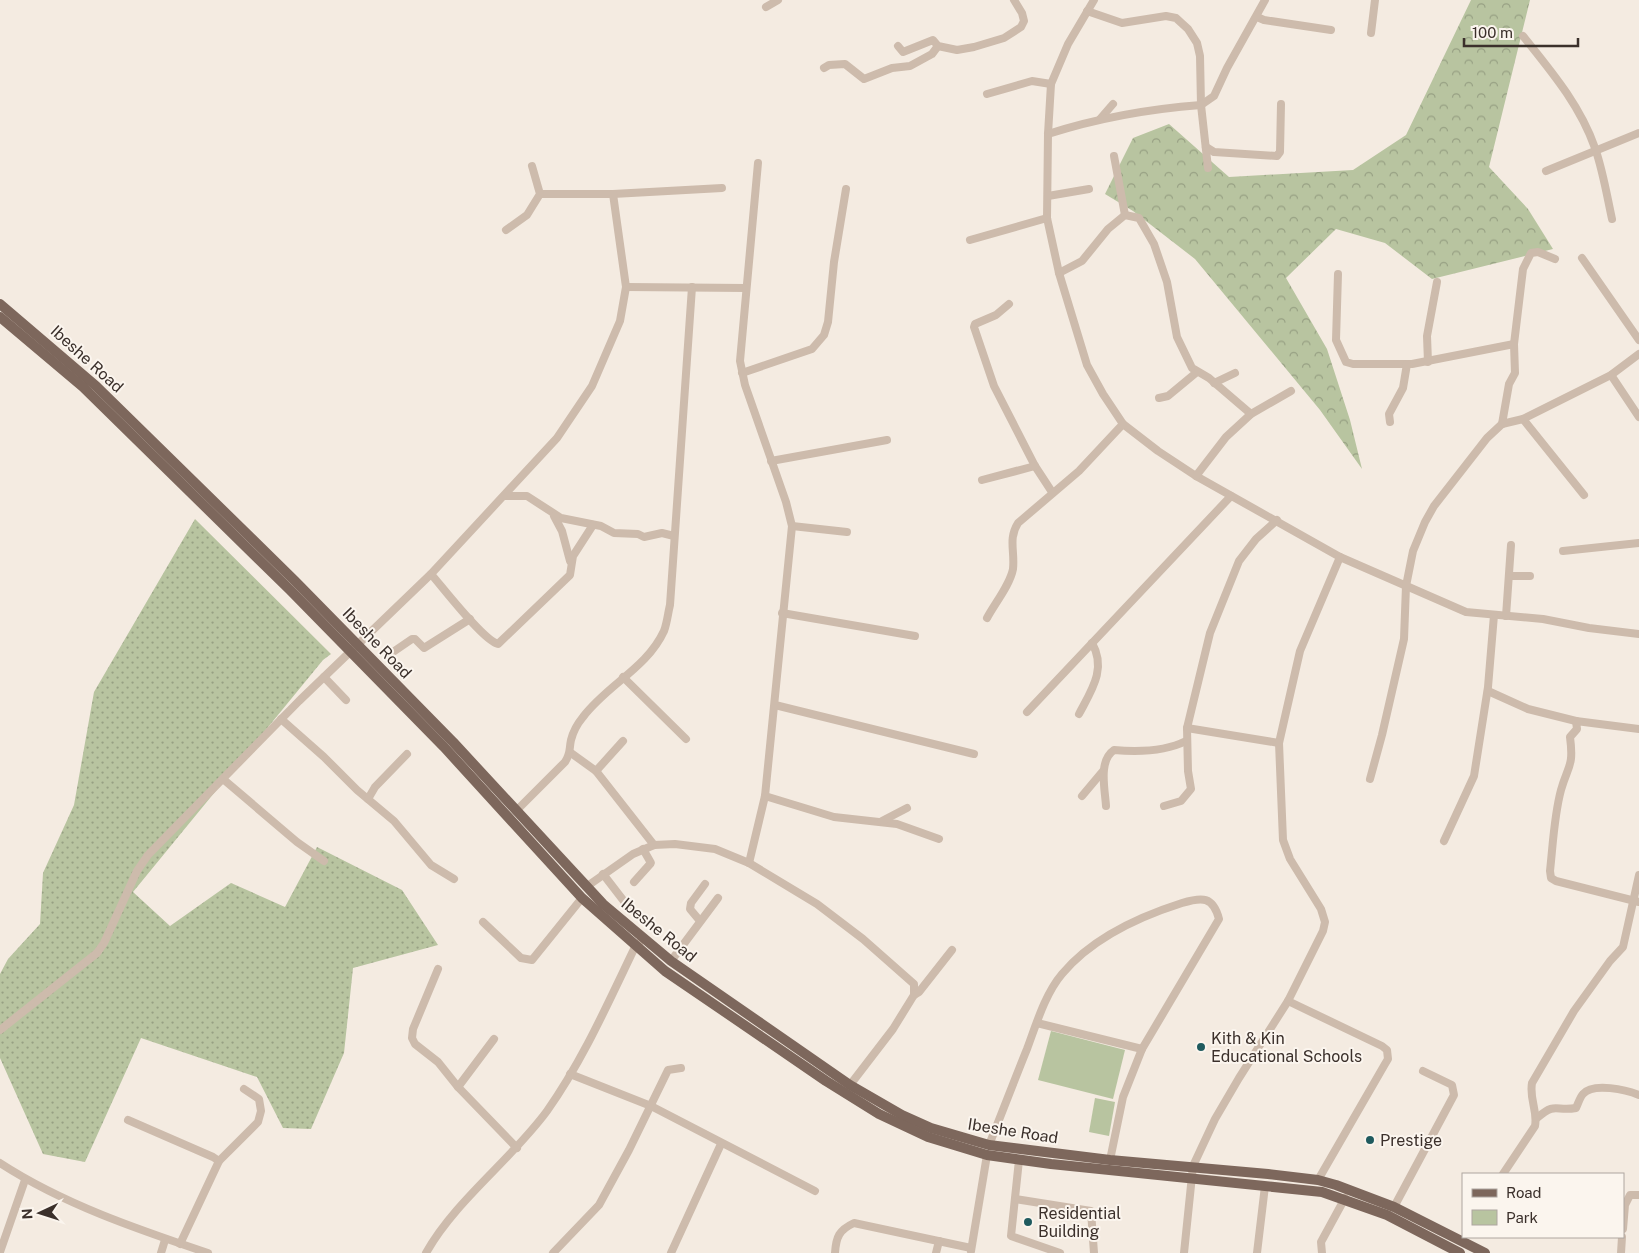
<svg xmlns="http://www.w3.org/2000/svg" width="1639" height="1253" font-family="'Public Sans',sans-serif">
<style>
.green{fill:url(#green-dots)}
.forest{fill:url(#forest-crowns)}
.pitch{fill:#b8c4a0}
.lines{fill:none;stroke-linecap:round;stroke-linejoin:round}
.minor{stroke:#cdbbac;stroke-width:8}
.major{stroke:#7d675c;stroke-width:10}
.poi-dot{fill:#1f5a5e;stroke:#fbf5ee;stroke-width:2}
.labels{text-anchor:middle;dominant-baseline:central;stroke-width:4;stroke-linejoin:round;paint-order:stroke}
.street-label{font-size:16px;fill:#3b302b;stroke:#fbf5ee}
.poi-label{font-size:16px;fill:#3b302b;stroke:#fbf5ee;text-anchor:start}
</style>
<defs>
<pattern id="green-dots" width="8" height="8" patternUnits="userSpaceOnUse" patternTransform="scale(1.25)"><rect width="8" height="8" fill="#b8c4a0"/><path d="M2 2h.1M6 6h.1" fill="none" stroke="#97a083" stroke-width="1.8" stroke-linecap="round"/></pattern>
<pattern id="forest-crowns" width="20" height="18" patternUnits="userSpaceOnUse" patternTransform="scale(1.25)"><rect width="20" height="18" fill="#b8c4a0"/><path d="M2 6a3 3 0 1 1 6 0M12 15a3 3 0 1 1 6 0" fill="none" stroke="#97a083"/></pattern>
</defs>
<rect width="100%" height="100%" fill="#f4ebe1"/>
<path class="green" d="M195,519l136,135 -8,6 -190,232 37,34 61,-43 54,24 32,-60 85,43 36,55 -85,23 -9,85 -33,76 -28,-1 -26,-51 -116,-39 -56,124 -42,-8 -43,-96v-84l8,-15 32,-35 3,-51 31,-68 20,-113z"/>
<path class="forest" d="M1471,0h59l-41,167 39,42 25,40 -121,30 -47,-36 -49,-14 -50,49 41,71 23,71 12,49 -42,-59 -125,-151 -62,-48 -28,-17 28,-56 36,-14 60,53 124,-7 53,-35z"/>
<g class="pitch">
<path d="M1051,1031l74,19 -12,49 -75,-19z"/>
<path d="M1095,1098l20,4 -6,34 -20,-4z"/>
</g>
<g class="lines">
<g class="minor">
<path d="M1094,0l-26,44 -17,40 -3,50 -1,84 12,55 28,92 16,29 20,30 35,27 38,25 144,81 126,55 77,7 46,9 50,6"/>
<path d="M766,7l12,-7"/>
<path d="M1087,11l35,12 44,-7 10,2 12,11 9,14 3,13 1,49 7,63"/>
<path d="M1257,17l7,3 67,10"/>
<path d="M1371,33l4,-33"/>
<path d="M1523,36c28,35 57,69 72,112 8,23 12,48 17,71"/>
<path d="M898,46l5,6 30,-12 5,6 19,4 17,-3 30,-9 17,-11 3,-6 -2,-8 -8,-13"/>
<path d="M824,68l5,-3 16,-1 19,15 28,-11 18,-2 22,-12 6,-8"/>
<path d="M987,94l45,-13 19,3"/>
<path d="M1100,119l13,-15"/>
<path d="M1048,134c50,-16 100,-25 153,-29l13,-9 13,-28 38,-68"/>
<path d="M1206,147l8,5 63,4 3,-4 1,-48"/>
<path d="M1114,156l11,59"/>
<path d="M1546,171l93,-38"/>
<path d="M540,194h73l109,-6"/>
<path d="M1048,196l41,-7"/>
<path d="M506,230l21,-15 13,-21 -8,-28"/>
<path d="M970,240l77,-22"/>
<path d="M1582,258l57,82"/>
<path d="M1059,273l23,-12 26,-32 17,-14 14,3 15,26 13,38 10,55 15,31 17,10 42,36"/>
<path d="M1338,274l-2,66 10,22 7,2h59l102,-20"/>
<path d="M626,287l120,1"/>
<path d="M1009,304l-13,11 -21,9 -1,3 20,59 41,80 17,26"/>
<path d="M1428,362l-1,-26 10,-54"/>
<path d="M742,373l70,-24 12,-14 4,-13 6,-60 12,-73"/>
<path d="M1611,375l28,42"/>
<path d="M1214,383l21,-10"/>
<path d="M1159,398l9,-2 29,-24"/>
<path d="M1523,419l61,76"/>
<path d="M1390,422l-1,-8 14,-26 4,-24"/>
<path d="M1502,424l7,-40 6,-11 -1,-29 9,-75 8,-16 7,-1 17,7"/>
<path d="M771,461l116,-21"/>
<path d="M1196,476l30,-39 25,-23 40,-23"/>
<path d="M982,480l53,-14"/>
<path d="M505,496h22l34,22 40,8 13,7 24,1 6,3 18,-4 12,3"/>
<path d="M554,516l8,15 8,30"/>
<path d="M792,526l55,6"/>
<path d="M1563,551l76,-8"/>
<path d="M431,574c13,15 52,66 67,70l72,-69 3,-19 20,-31"/>
<path d="M1509,576h21"/>
<path d="M782,613l133,23"/>
<path d="M1506,616l5,-71"/>
<path d="M987,618c8,-15 23,-33 26,-49 2,-18 -5,-30 5,-46l61,-52 44,-47"/>
<path d="M393,652l19,-13h3l9,9 46,-29"/>
<path d="M324,677l22,23"/>
<path d="M623,677l63,62"/>
<path d="M1488,691l40,18 48,12"/>
<path d="M775,705l199,49"/>
<path d="M1027,712l204,-216"/>
<path d="M1079,714c12,-23 28,-45 13,-71"/>
<path d="M281,719l43,38 33,33 37,31 37,44 23,14"/>
<path d="M1187,728l92,15"/>
<path d="M1639,729l-63,-8 1,8 -7,8c4,30 -2,28 -9,53 -7,26 -8,54 -11,81l1,7 5,3 83,21"/>
<path d="M571,753l25,18 58,74"/>
<path d="M596,771l27,-30"/>
<path d="M223,779l74,63 27,19"/>
<path d="M1370,779l12,-44 22,-96 2,-53 7,-35 12,-29 9,-16 53,-68 15,-14 21,-5 88,-44 28,-21"/>
<path d="M765,796l69,21 63,7 42,15"/>
<path d="M1082,796l21,-25"/>
<path d="M368,799l7,-12 32,-33"/>
<path d="M1106,806c-1,-17 -8,-45 8,-56 23,2 50,2 72,-9"/>
<path d="M1164,806l17,-5 10,-12 -3,-18 -1,-43 23,-95 29,-72 17,-22 21,-19"/>
<path d="M516,811l49,-49c6,-9 4,-13 6,-22 2,-8 7,-17 12,-23 24,-32 64,-49 81,-86 3,-8 4,-18 6,-26l22,-318"/>
<path d="M882,821l25,-13"/>
<path d="M1444,841l30,-65 14,-89 6,-72"/>
<path d="M749,863l16,-67 27,-270 -6,-24 -41,-117 -5,-24 18,-198"/>
<path d="M603,874l27,35"/>
<path d="M634,882l17,-19 -8,-14"/>
<path d="M586,887l47,-33 21,-9 21,-1 40,5 34,14 68,41 46,35 51,45v11"/>
<path d="M700,921l-10,-12 1,-6 14,-19"/>
<path d="M483,922l38,36 11,2 50,-62"/>
<path d="M671,961l47,-63"/>
<path d="M438,969l-25,60 -1,9 3,6 23,18 20,25 59,61"/>
<path d="M1288,1001l94,45 5,4 1,9 -3,5 -67,116"/>
<path d="M1037,1023l105,26"/>
<path d="M0,1030l97,-77 7,-10 33,-72 11,-16 151,-154 132,-127 126,-136 35,-52 28,-65 6,-34 -13,-93"/>
<path d="M570,1074l81,32 164,85"/>
<path d="M850,1085l43,-56 21,-34 5,-3 33,-42"/>
<path d="M458,1087l36,-48"/>
<path d="M1537,1118c20,-17 18,-6 39,-10 2,-4 4,-11 7,-14 10,-12 44,-4 56,1"/>
<path d="M128,1120l85,37 6,4"/>
<path d="M989,1145c13,-32 25,-64 38,-96 9,-24 18,-55 35,-75 30,-36 76,-57 120,-71 20,-6 31,-7 37,16l-77,130 -19,48 -13,63"/>
<path d="M1019,1160l-8,76 49,17"/>
<path d="M0,1163c63,41 137,66 208,90"/>
<path d="M1503,1174l32,-48c3,-15 -6,-27 -3,-43l42,-72 36,-50 13,-14 16,-72"/>
<path d="M1015,1199l76,12 3,42"/>
<path d="M1394,1207l60,-112 -2,-10 -29,-14"/>
<path d="M1623,1229l2,-24 5,-10h9"/>
<path d="M180,1244l39,-83 39,-39 3,-11 -2,-12 -15,-10"/>
<path d="M971,1251l16,-96"/>
<path d="M0,1252l25,-72"/>
<path d="M161,1253l4,-13"/>
<path d="M426,1253c29,-52 85,-93 121,-142 36,-51 61,-108 88,-164l5,-5"/>
<path d="M553,1253l46,-48 30,-55 39,-80 13,-2"/>
<path d="M671,1253l50,-109"/>
<path d="M835,1253c1,-16 4,-23 19,-30l117,25"/>
<path d="M936,1253l3,-12"/>
<path d="M1184,1253l9,-87 22,-47 24,-41 49,-77 35,-70 2,-9 -4,-13 -31,-50 -7,-19 -4,-97 21,-92 40,-94"/>
<path d="M1257,1253l8,-67"/>
<path d="M1322,1253l-1,-11 24,-44"/>
<path d="M1621,1253l1,-16"/>
</g>
<g class="major">
<path d="M0,304l96,82 199,195 158,161 150,162 68,57 179,124 52,30 29,13 58,17 121,15 158,14 50,6 18,5 58,22 91,46"/>
<path d="M0,317l83,70 207,203 154,157 138,151 83,73 161,110 53,33 49,23 59,18 64,9 271,28 65,23 73,38"/>
</g>
</g>
<g class="poi-dot">
<circle cx="1201" cy="1047" r="5"/>
<circle cx="1370" cy="1140" r="5"/>
<circle cx="1028" cy="1222" r="5"/>
</g>
<g class="labels">
<g class="street-label">
<text transform="translate(87 359) rotate(42)">Ibeshe Road</text>
<text transform="translate(377 643) rotate(46)">Ibeshe Road</text>
<text transform="translate(659 930) rotate(39)">Ibeshe Road</text>
<text transform="translate(1013 1131) rotate(9)">Ibeshe Road</text>
</g>
<g class="poi-label">
<text x="1211" y="1038">Kith &amp; Kin<tspan x="1211" dy="18">Educational Schools</tspan></text>
<text x="1380" y="1140">Prestige</text>
<text x="1038" y="1213">Residential<tspan x="1038" dy="18">Building</tspan></text>
</g>
</g>
<rect x="1462" y="1173" width="162" height="65" fill="#fbf5ee" stroke="#aea6a0"/>
<rect x="1472" y="1189" width="25" height="8" fill="#7d675c" stroke="#aea6a0"/>
<text x="1506" y="1198" font-size="15" fill="#3b302b">Road</text>
<rect x="1472" y="1210" width="25" height="15" fill="#b8c4a0" stroke="#aea6a0"/>
<text x="1506" y="1223" font-size="15" fill="#3b302b">Park</text>
<g transform="translate(40 1213) rotate(266)" stroke="#fbf5ee" stroke-width="4" paint-order="stroke">
<path d="M0-4L9 19L0 12L-9 19Z" fill="#3b302b"/>
<text y="-8" font-size="14" font-weight="bold" text-anchor="middle" fill="#3b302b">N</text>
</g>
<path d="M1464 38v8h114v-8" fill="none" stroke="#3b302b" stroke-width="2.5"/>
<text x="1472" y="38" font-size="15" fill="#3b302b" stroke="#fbf5ee" stroke-width="4" paint-order="stroke">100 m</text>
</svg>
